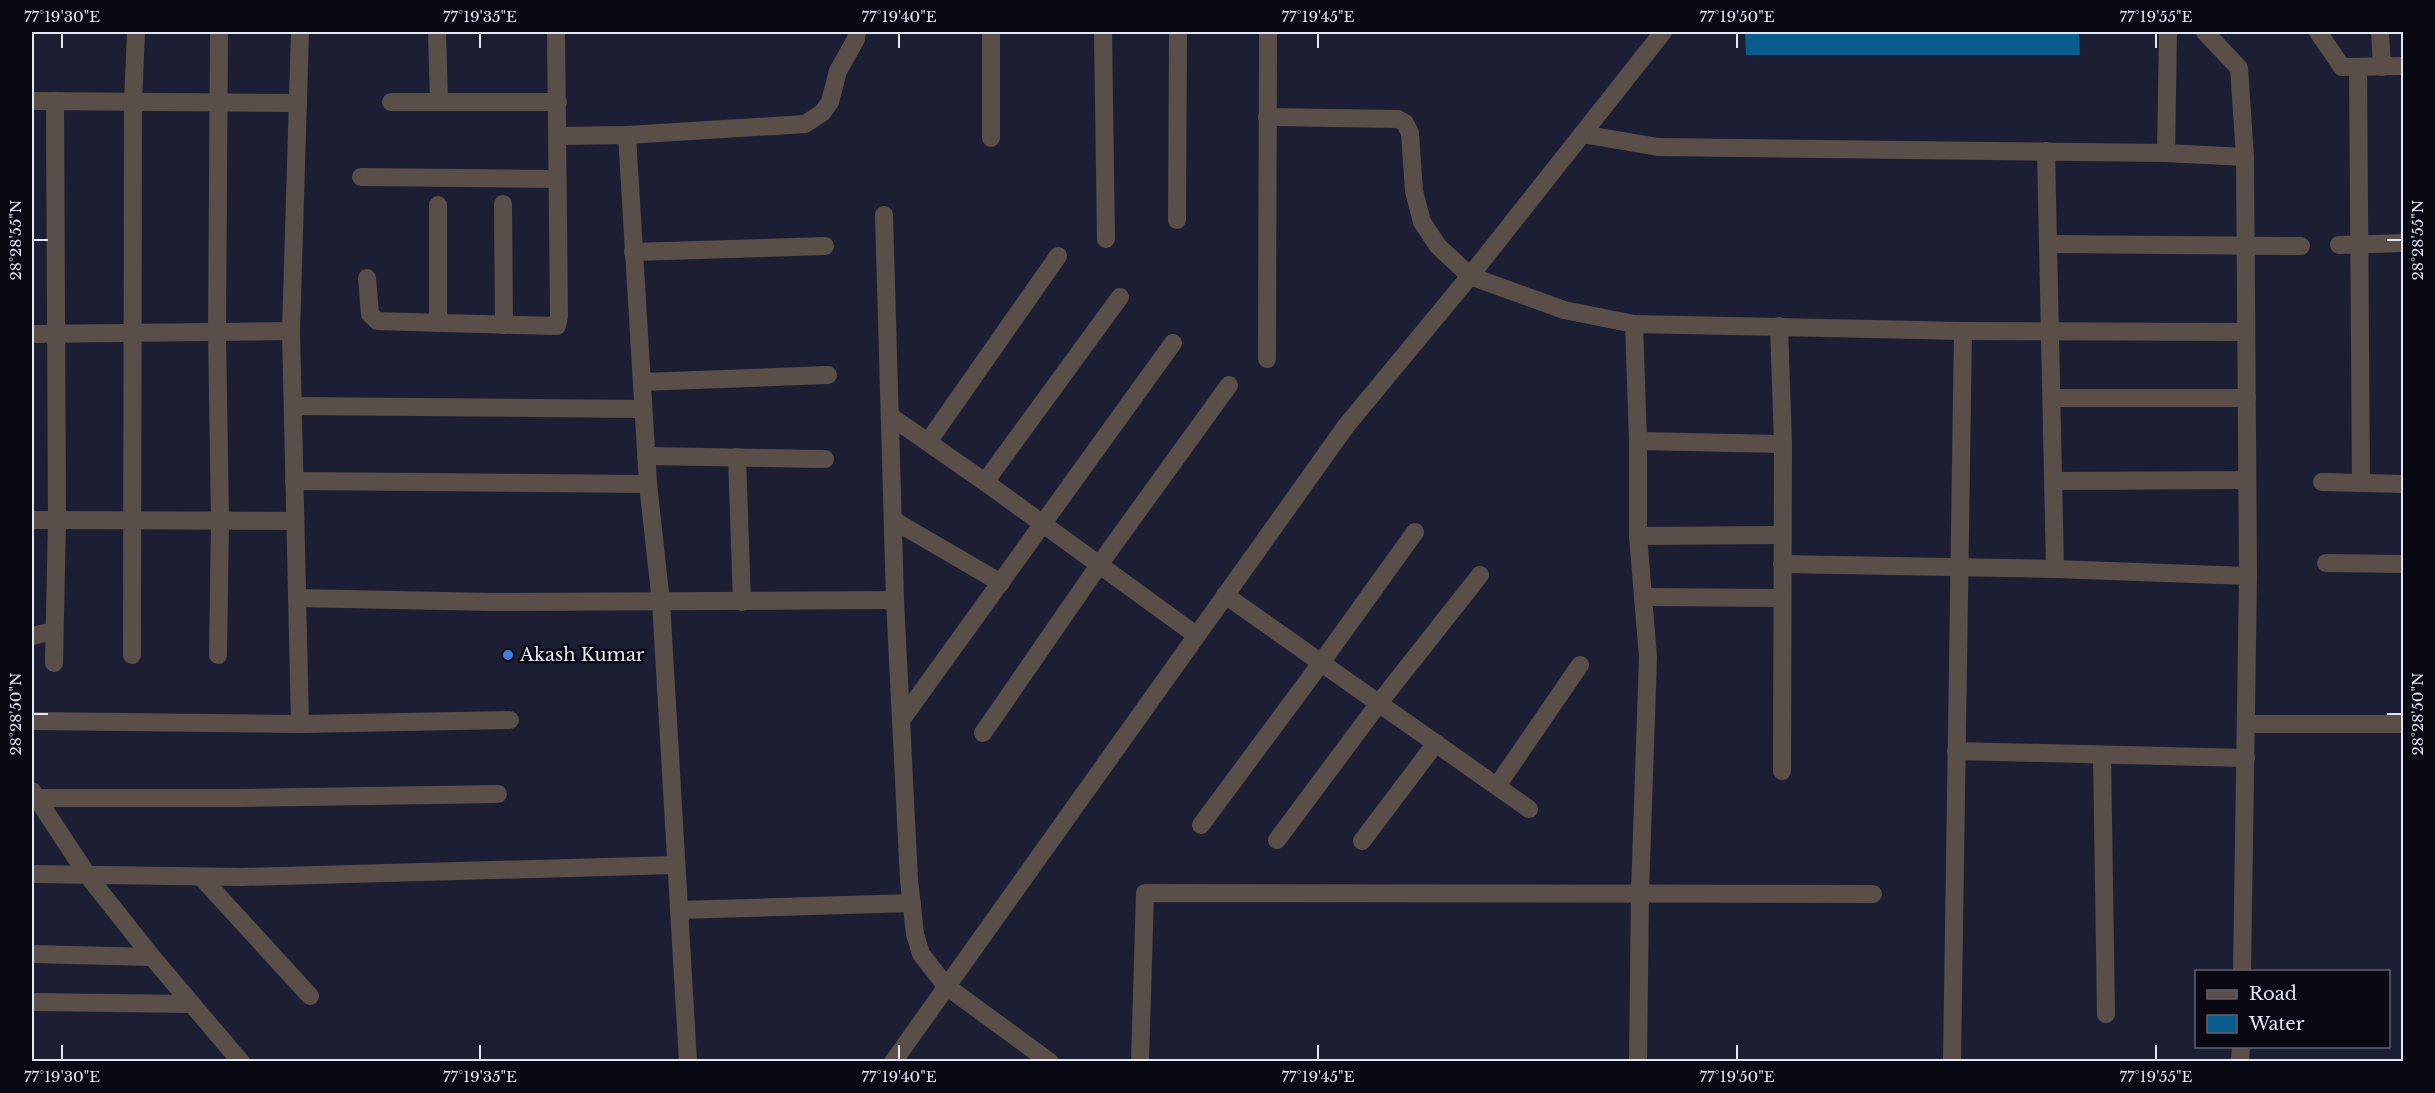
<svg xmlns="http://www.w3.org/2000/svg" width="2435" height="1093" font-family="'Libre Baskerville',serif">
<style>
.water{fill:#095c8b}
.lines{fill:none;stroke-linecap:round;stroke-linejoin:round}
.minor{stroke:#5a4f48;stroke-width:18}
.ticks{fill:none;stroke:#e3e6f5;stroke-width:2}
.shop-dot{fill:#3f7fe0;stroke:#080913;stroke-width:2}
.labels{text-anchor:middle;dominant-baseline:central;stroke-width:5;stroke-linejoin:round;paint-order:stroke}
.poi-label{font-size:18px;fill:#e3e6f5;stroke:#080913;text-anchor:start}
.neatline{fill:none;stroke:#e3e6f5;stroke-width:2}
.ticks-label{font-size:15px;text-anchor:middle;fill:#e3e6f5}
</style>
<rect width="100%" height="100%" fill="#1c1e34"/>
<path class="water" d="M1745,32h334l1,23h-334z"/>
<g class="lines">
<g class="minor">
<path d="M437,32l2,70"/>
<path d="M1103,32l3,207"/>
<path d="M2205,32l34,36 6,89 3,419 -6,396"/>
<path d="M2318,32l24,35 62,-1"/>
<path d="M2380,32l2,35"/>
<path d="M2358,67l3,416"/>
<path d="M32,101l266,2"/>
<path d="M391,102h167"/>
<path d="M1267,117l131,2 7,4 5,10 4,58 8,31 16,24 32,30 94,34 70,14 329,7 283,1"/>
<path d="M1582,134l76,13 508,6 79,4"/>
<path d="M627,135l21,349 13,118 27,460"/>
<path d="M558,136l69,-1 178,-11 17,-11 8,-11 8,-31 18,-32 1,-7"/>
<path d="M991,138v-106"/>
<path d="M2046,151l9,418"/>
<path d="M2166,153l2,-121"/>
<path d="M361,177l196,2"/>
<path d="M503,204l1,121"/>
<path d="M438,205v110l4,8 115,3 2,-10 -3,-284"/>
<path d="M884,215l11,385 14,280 6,54 6,20 25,32 104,76"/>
<path d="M1177,220l1,-188"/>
<path d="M2049,244l252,2"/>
<path d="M2339,245l65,-2"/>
<path d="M633,252l192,-6"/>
<path d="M367,278l3,36 7,7 65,2"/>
<path d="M1634,324l4,117v95l10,121 -8,235 -2,170"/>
<path d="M1779,326l4,118 -1,327"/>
<path d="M32,334l259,-3"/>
<path d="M1267,359l1,-327"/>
<path d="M642,382l186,-7"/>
<path d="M2052,398h195"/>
<path d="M293,406l350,3"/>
<path d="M890,416l95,66 211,153"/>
<path d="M1638,441l145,3"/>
<path d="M928,442l130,-186"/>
<path d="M646,456l179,3"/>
<path d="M737,457l5,145"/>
<path d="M294,481l354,3"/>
<path d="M2054,481l193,-1"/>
<path d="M985,482l135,-185"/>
<path d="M2322,482l82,2"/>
<path d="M32,520l263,1"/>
<path d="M893,520l108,63"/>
<path d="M1638,536l144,-1"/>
<path d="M2326,563l78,1"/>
<path d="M1782,564l273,5 193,7"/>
<path d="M1225,595l304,214"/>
<path d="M1643,597l139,1"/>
<path d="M297,598l196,4 402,-2"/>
<path d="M32,636l22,-5"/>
<path d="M132,655l1,-553 3,-70"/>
<path d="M218,655l2,-134 -3,-189 2,-300"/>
<path d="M54,663l3,-143 -2,-419"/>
<path d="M902,719l271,-376"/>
<path d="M32,721l268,3 210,-4"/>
<path d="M300,724l-9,-393 9,-299"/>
<path d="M2246,724h158"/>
<path d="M983,733l116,-168 130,-180"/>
<path d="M1956,751l290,7"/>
<path d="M2102,755l4,259"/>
<path d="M1497,786l83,-121"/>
<path d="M32,791l56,85 64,81 89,105"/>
<path d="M36,798h202l260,-4"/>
<path d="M1201,825l120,-162 94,-131"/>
<path d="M1277,840l102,-137 101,-128"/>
<path d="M1362,841l74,-98"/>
<path d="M32,874l209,3 435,-12"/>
<path d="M201,877l109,119"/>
<path d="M679,910l233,-7"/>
<path d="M32,954l120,3"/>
<path d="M32,1002l160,2"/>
<path d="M893,1062l453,-636 124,-150 193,-244"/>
<path d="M1140,1062l5,-169 728,1"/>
<path d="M1952,1062l11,-731"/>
<path d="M2240,1062l1,-16"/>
</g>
</g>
<path class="ticks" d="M62,33v15M480,33v15M899,33v15M1318,33v15M1737,33v15M2156,33v15M33,240h15M2387,240h15M33,714h15M2387,714h15M62,1045v15M480,1045v15M899,1045v15M1318,1045v15M1737,1045v15M2156,1045v15"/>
<circle class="shop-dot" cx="508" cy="655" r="6"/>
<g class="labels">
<g class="poi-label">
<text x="520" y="655">Akash Kumar</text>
</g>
</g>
<rect width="2435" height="1093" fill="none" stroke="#080913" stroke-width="66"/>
<rect x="2195" y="970" width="195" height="78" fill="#080913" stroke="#60616d" stroke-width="1.5"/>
<rect x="2207" y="990" width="30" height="9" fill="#5a4f48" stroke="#60616d" stroke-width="1.5"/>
<text x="2249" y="1000" font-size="18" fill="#e3e6f5">Road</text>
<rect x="2207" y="1015" width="30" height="18" fill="#095c8b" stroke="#60616d" stroke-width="1.5"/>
<text x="2249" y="1030" font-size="18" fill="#e3e6f5">Water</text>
<rect x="33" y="33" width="2369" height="1027" class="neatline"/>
<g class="ticks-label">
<text x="62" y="22">77°19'30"E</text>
<text x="480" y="22">77°19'35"E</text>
<text x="899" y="22">77°19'40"E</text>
<text x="1318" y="22">77°19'45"E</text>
<text x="1737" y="22">77°19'50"E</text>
<text x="2156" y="22">77°19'55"E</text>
<text transform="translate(16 240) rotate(-90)" y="5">28°28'55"N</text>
<text transform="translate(2418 240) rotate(-90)" y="5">28°28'55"N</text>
<text transform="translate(16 714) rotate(-90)" y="5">28°28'50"N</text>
<text transform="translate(2418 714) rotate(-90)" y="5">28°28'50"N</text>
<text x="62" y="1082">77°19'30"E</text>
<text x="480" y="1082">77°19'35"E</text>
<text x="899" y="1082">77°19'40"E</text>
<text x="1318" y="1082">77°19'45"E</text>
<text x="1737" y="1082">77°19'50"E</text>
<text x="2156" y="1082">77°19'55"E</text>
</g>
</svg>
